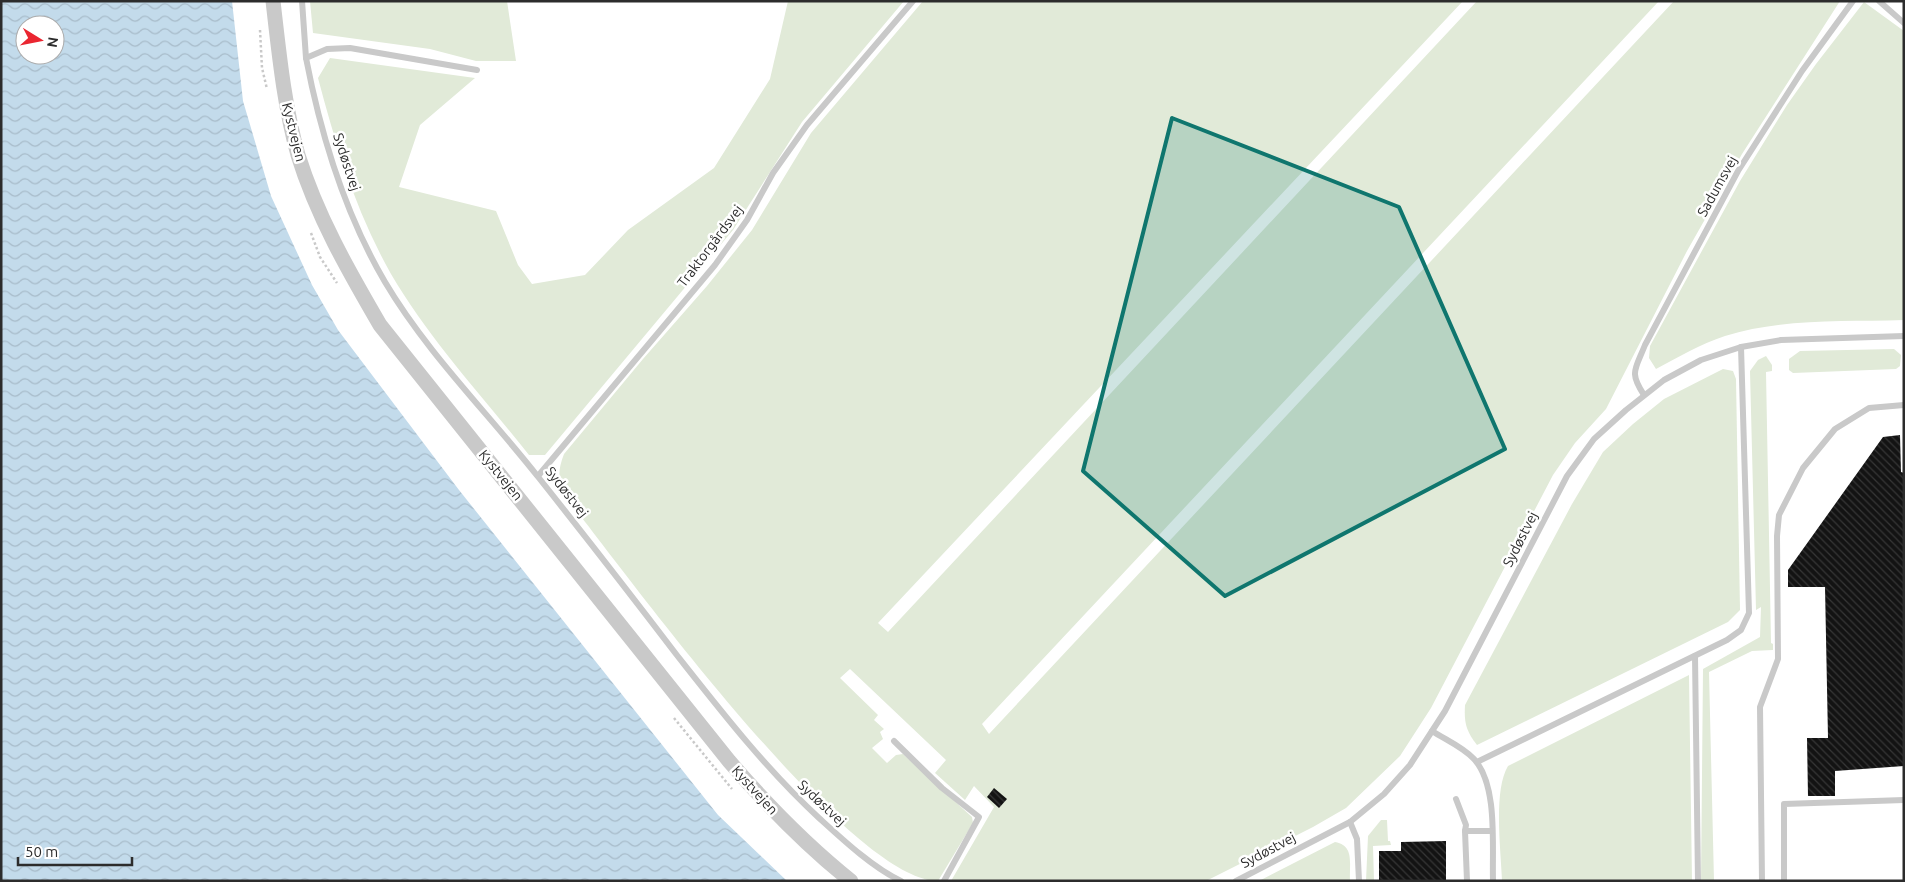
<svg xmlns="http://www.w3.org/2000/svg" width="1905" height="882" font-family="Ubuntu,sans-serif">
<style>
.grass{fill:#e1ead8}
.water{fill:url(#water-waves);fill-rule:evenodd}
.building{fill:url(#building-back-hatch)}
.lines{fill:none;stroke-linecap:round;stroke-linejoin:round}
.path{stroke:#c9c9c9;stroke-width:2.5;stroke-dasharray:2.5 2.5;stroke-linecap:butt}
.service{stroke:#c9c9c9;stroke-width:6}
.tertiary{stroke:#c9c9c9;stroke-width:15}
.marked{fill:#0f766e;fill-opacity:0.2;stroke:#0f766e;stroke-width:4;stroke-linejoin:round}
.labels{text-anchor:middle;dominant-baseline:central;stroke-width:5;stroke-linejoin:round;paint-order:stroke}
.street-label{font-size:14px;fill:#2c2c2c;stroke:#fff}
</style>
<defs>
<pattern id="water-waves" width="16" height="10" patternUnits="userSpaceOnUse" patternTransform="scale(1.25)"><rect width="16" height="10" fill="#c3dbeb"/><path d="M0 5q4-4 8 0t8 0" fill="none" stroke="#a8bcca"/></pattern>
<pattern id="building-back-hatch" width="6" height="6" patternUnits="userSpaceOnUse" patternTransform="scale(1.25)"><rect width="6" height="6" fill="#131313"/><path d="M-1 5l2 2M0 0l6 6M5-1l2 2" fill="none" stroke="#363636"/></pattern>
</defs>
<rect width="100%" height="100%" fill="#fff"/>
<g class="grass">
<path d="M310,1h197l9,60h-40l-46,-12 -117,-16z"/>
<path d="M788,1h116l-102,121 -69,108 -188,225h-16c-46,-58 -100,-116 -138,-181 -35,-62 -55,-128 -73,-196l12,-20 145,20 -55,47 -21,62 97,24 22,54 14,19 53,-9 43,-45 86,-62 56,-89z"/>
<path d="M923,1h540l-585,622 10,9 589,-631h182l-677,723 7,10 685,-733h166l-98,153 -55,97 -81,158 -31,34 -22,32 -122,233 -31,48 -54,52 -33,19 -107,54h-255l43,-74 -20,-21 -9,14 -30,-27 11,-13 -96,-91 -10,9 38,37 -4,5 10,9 -4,3 3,7 -11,9 15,15 9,-8 7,-1 69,63 1,6 -35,58c-88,0 -307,-301 -366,-376 -12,-20 -17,-28 -8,-51l79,-95 64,-73 45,-56 59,-97z"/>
<path d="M1864,2l40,29v289c-60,2 -122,-2 -179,16 -24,8 -47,21 -69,33l-7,-11 1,-12 90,-165 47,-76 29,-41z"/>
<path d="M1894,349l7,6 -1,11 -4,3 -103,4 -4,-3v-11l11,-8z"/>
<path d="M1766,356l6,9v6l-6,1 5,271 2,1v6l-21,1 -43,21 5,209h-13l2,-212 57,-32 1,-30 -5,3 -6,-239 8,-11z"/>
<path d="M1723,369l10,2 3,8 4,231 -12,12 -251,123c-11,-14 -13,-22 -12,-40l107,-201 31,-52 30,-28 31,-25z"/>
<path d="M1689,675l3,206h-190c-1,-31 -9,-90 6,-115z"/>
<path d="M1381,820h6l1,21h2l1,4 -18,1 1,35h-8l2,-45z"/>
<path d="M1335,842c20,4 14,21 15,39h-91z"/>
</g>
<path class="water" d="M1,1h231l11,100 28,95 41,89 26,45 121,160 259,325 69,66h-786zM25,25h30v30h-30z"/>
<g class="building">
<path d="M1900,435l1,37 3,1v293l-69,5v25h-27l-1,-58h21l-3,-151h-37v-17l95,-133z"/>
<path d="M994,788l13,11 -8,9 -12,-11z"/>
<path d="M1446,841v40h-67v-30h22v-9z"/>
</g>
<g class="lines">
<g class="path">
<path d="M260,30l2,38 5,21"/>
<path d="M311,233l9,24 17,26"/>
<path d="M674,718l58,71"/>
</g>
<g class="service">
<path d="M302,1l4,57"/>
<path d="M1879,1l25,22"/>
<path d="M477,70l-127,-22 -23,1 -21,9c15,78 39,156 79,224 42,71 103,131 154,196 46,58 92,117 137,176 45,57 89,114 143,164 23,21 54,50 82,63"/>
<path d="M1644,395c-15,-23 -9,-25 1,-50l93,-174 64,-100 51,-70"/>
<path d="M538,476l177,-211 32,-45 26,-47 34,-48 106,-124"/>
<path d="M1695,656l3,225"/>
<path d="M1432,731c14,9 31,16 42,28 24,26 18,86 19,122"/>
<path d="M894,741l48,47 37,29 -35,64"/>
<path d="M1477,762l250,-122 14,-10 8,-17 -8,-266"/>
<path d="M1456,799l10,26 -1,6"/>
<path d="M1350,822l7,17 2,42"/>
<path d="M1236,881l114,-59 34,-28 26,-29 35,-54 122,-235 27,-37 32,-29 38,-30 37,-20 40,-13 40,-7 123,-4"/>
<path d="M1467,881l-2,-50h26"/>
<path d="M1762,881l-2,-174 18,-48 -1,-123 2,-21 24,-47 32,-39 34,-21 35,-3"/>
<path d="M1784,881v-77l120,-4"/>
</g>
<path class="tertiary" d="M273,1c6,52 11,104 25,154 19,61 50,115 82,170l349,436c38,44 77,84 122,120"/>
</g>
<path class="marked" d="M1172,118l227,89 106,242 -280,147 -142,-125z"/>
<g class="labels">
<g class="street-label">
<text transform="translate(294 132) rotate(76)">Kystvejen</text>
<text transform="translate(347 162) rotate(72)">Sydøstvej</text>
<text transform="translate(1717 186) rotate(-61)">Sadumsvej</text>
<text transform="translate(710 246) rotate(-53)">Traktorgårdsvej</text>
<text transform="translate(501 475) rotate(51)">Kystvejen</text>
<text transform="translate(567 492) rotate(52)">Sydøstvej</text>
<text transform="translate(1520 539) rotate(-63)">Sydøstvej</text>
<text transform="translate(755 790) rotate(48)">Kystvejen</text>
<text transform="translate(822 803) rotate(43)">Sydøstvej</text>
<text transform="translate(1268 850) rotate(-28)">Sydøstvej</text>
</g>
</g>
<rect width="1905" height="882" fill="none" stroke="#2c2c2c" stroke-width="5"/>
<g transform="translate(40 40) rotate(100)"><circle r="24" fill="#ffffff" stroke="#ababab"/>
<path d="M0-4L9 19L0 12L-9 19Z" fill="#ea2631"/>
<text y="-8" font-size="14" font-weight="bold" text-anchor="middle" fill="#2c2c2c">N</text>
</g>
<path d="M18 857v8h114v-8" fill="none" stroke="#2c2c2c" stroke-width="2.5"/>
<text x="25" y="857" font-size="15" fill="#2c2c2c" stroke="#ffffff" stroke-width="4" paint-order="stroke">50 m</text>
</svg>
